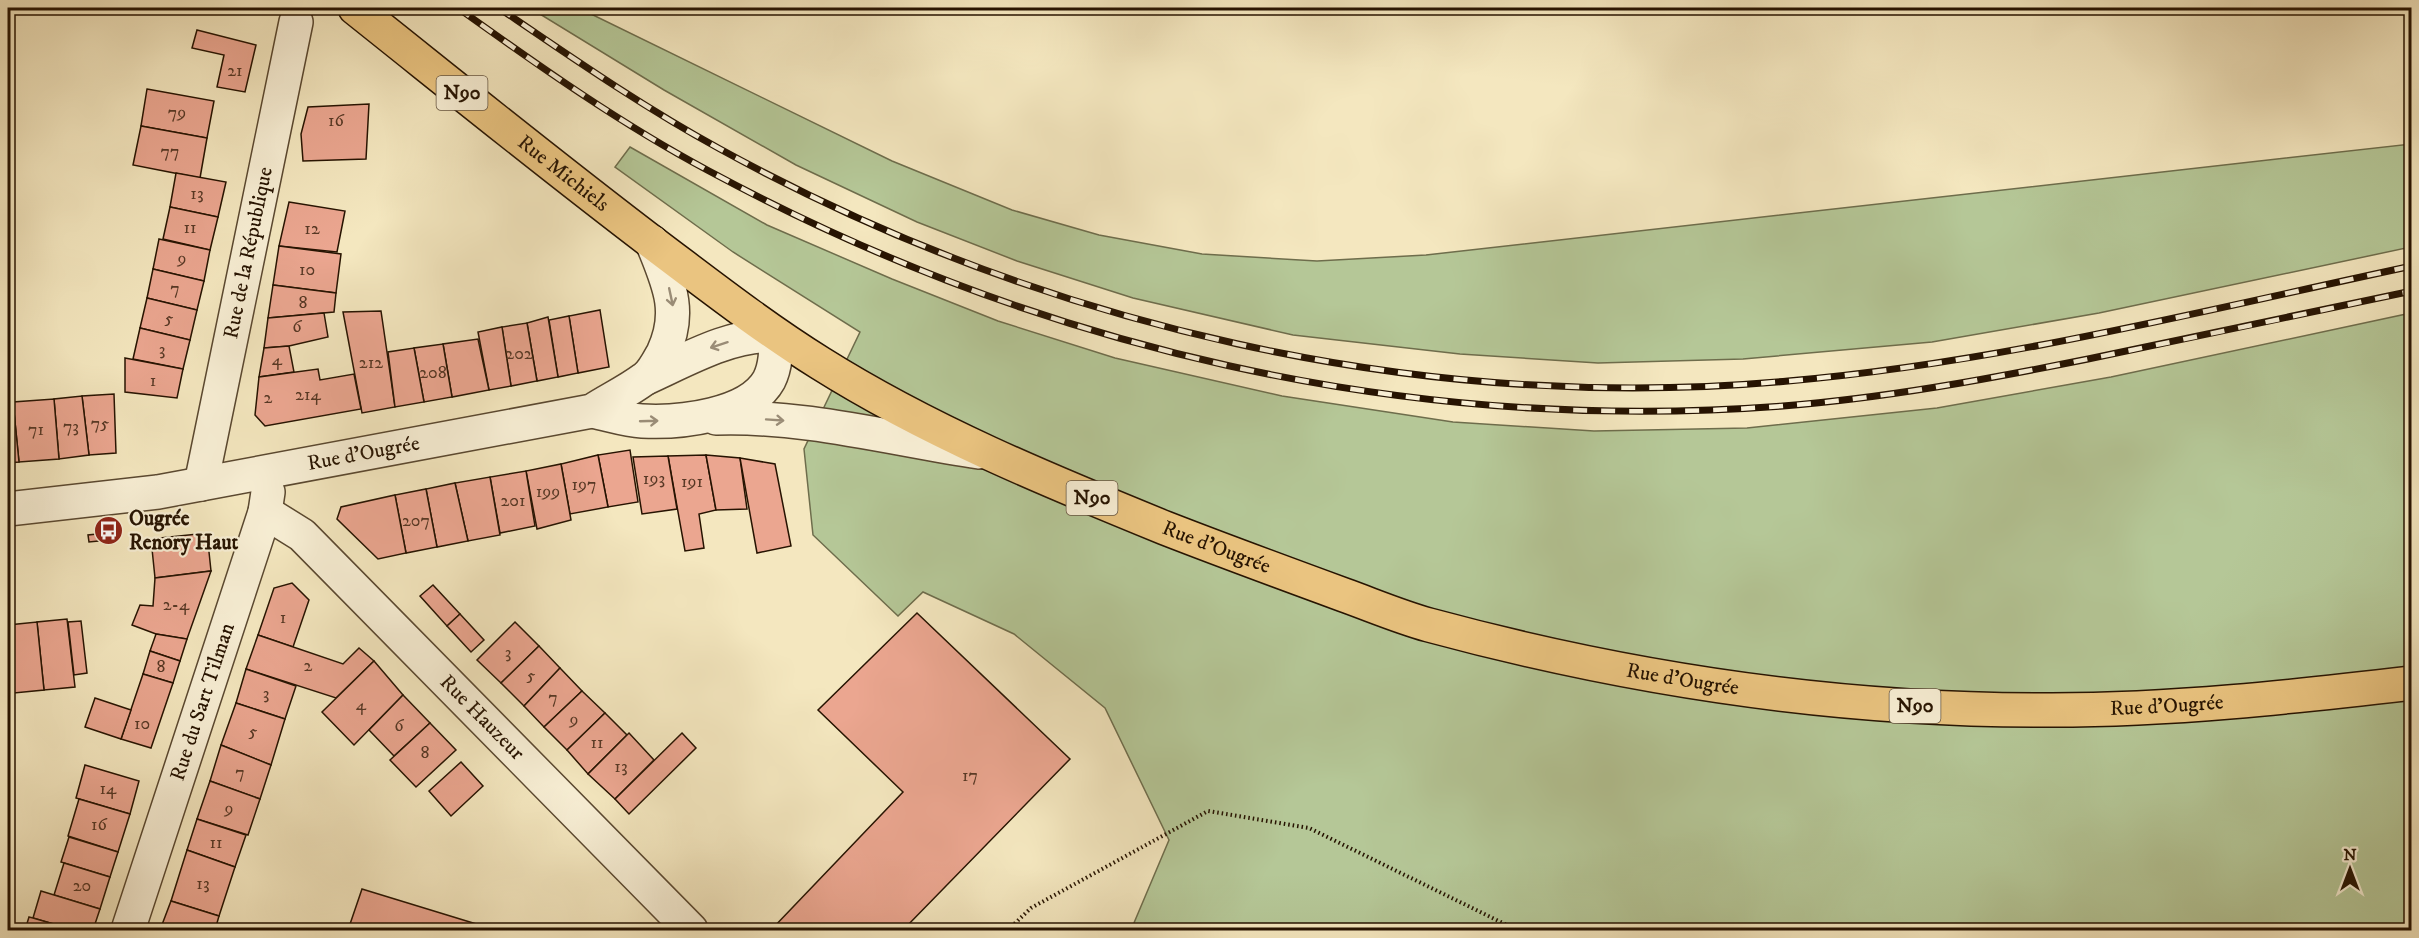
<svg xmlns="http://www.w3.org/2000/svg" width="2419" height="938" font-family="'IM FELL DW Pica',serif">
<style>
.green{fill:#b5c797;stroke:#6e6d4c;stroke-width:1.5}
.building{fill:#eba690;stroke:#261301;stroke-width:1.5}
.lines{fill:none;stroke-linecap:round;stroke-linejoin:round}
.minor-casing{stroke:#5a4830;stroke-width:36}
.primary-casing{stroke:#261301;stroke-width:36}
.path{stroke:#261301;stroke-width:4;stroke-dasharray:1.5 3;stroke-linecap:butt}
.minor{stroke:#f8efd5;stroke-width:33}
.primary{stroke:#eac480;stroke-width:33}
.rail-casing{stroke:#261301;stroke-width:7}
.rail{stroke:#f8efd5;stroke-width:4.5;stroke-dasharray:14;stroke-linecap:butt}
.oneway{stroke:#9a8c76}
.labels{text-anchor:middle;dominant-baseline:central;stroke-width:4.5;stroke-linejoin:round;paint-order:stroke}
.number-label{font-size:18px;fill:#573825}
.shield{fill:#f8efd5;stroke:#655541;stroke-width:1.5}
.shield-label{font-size:20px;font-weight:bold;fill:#261301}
.street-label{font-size:21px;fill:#261301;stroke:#f8efd5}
.poi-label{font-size:21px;font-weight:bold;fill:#261301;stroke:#f8efd5;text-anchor:start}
</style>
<rect width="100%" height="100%" fill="#f4e7bf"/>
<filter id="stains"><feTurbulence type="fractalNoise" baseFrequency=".00333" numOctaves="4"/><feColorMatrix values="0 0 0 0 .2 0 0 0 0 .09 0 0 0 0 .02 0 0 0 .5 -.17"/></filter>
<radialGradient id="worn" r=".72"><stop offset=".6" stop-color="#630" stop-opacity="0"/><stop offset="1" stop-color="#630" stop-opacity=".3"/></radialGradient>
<g class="green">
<path d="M530,8h44l15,5 303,148 120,49 87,25 103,19 115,7 109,-6 985,-111v103l-312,66 -167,29 -189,17 -145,4 -138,-9 -167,-19 -160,-37 -116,-37 -100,-39 -121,-57 -132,-75z"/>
<path d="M630,147l137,78 125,54 106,42 117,37 167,38 171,26 141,9 153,-3 190,-20 174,-31 300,-64v617h-1280l38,-90 -64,-132 -91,-74 -91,-42 -25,24 -85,-81 -9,-86 56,-117 -127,-80 -118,-85z"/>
</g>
<g class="building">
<path d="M197,30l59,15 -11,47 -28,-5 7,-32 -32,-7z"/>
<path d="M147,89l67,12 -7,37 -66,-12z"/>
<path d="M369,104l-3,55 -63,2 -2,-27 7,-27z"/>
<path d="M141,126l66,12 -7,40 -67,-13z"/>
<path d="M176,173l50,9 -8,35 -48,-10z"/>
<path d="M289,202l56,9 -8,41 -58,-6z"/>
<path d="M170,207l48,10 -8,33 -47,-11z"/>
<path d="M159,239l51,11 -6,31 -51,-12z"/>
<path d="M279,246l62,8 -5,39 -63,-8z"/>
<path d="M153,269l51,12 -7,29 -50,-12z"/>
<path d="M273,285l63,8 -2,19 -66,6z"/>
<path d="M147,298l50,12 -7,30 -50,-12z"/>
<path d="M600,310l9,57 -31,6 -9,-57z"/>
<path d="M381,311l14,96 -33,6 -19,-101z"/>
<path d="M324,313l4,24 -39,9 -25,2 4,-30z"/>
<path d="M569,316l9,57 -20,4 -9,-57z"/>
<path d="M548,317l10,60 -21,4 -10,-58z"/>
<path d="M527,323l10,58 -26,5 -9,-59z"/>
<path d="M502,327l9,59 -22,4 -11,-58z"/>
<path d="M140,328l50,12 -7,29 -50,-10z"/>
<path d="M478,339l11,51 -37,7 -9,-53z"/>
<path d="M443,344l9,53 -28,5 -10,-54z"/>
<path d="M289,346l5,26 -35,5 5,-29z"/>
<path d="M414,348l10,54 -29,5 -7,-55z"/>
<path d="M125,358l58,11 -6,29 -52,-6z"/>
<path d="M318,369l2,11 34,-6 7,35 -96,17 -10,-11 4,-38z"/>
<path d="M114,394l2,59 -27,2 -7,-59z"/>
<path d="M82,396l7,59 -30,4 -5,-60z"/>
<path d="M54,399l5,60 -40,3 -6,-60z"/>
<path d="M8,402h5l6,60 -11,1z"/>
<path d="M630,450l8,52 -30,5 -10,-52z"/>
<path d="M598,455l10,52 -38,7 -9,-50z"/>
<path d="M706,455l10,55 -17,4 5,34 -19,3 -17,-95z"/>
<path d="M706,455l34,3 7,51 -31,1z"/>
<path d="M668,456l9,53 -35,5 -9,-57z"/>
<path d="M740,458l35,6 16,82 -34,7z"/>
<path d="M561,464l10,56 -34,9 -11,-58z"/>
<path d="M526,471l9,55 -35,7 -10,-56z"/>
<path d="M490,477l10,58 -32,6 -13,-58z"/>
<path d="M455,483l13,58 -31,6 -11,-58z"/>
<path d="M426,489l11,58 -31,6 -11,-58z"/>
<path d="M395,495l11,58 -28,6 -41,-40 4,-12z"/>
<path d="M107,533l1,7 -19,2 -1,-7z"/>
<path d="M207,533l4,38 -56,7 -4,-39z"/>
<path d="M211,571l-24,68 -31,-5 -24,-9 8,-20 13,1 2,-28z"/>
<path d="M292,583l17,17 -16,47 -35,-12 16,-47z"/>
<path d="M433,585l27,29 -13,12 -27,-30z"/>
<path d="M917,613l153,146 -167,171h-132l132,-138 -85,-82z"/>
<path d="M460,614l24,26 -13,12 -24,-26z"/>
<path d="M67,619l8,68 -31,3 -7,-68z"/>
<path d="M81,621l6,52 -13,2 -6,-53z"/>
<path d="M37,622l7,68 -30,3 -6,-68z"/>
<path d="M515,622l24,24 -38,37 -24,-23z"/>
<path d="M8,633l6,60h-6z"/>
<path d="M156,634l31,5 -7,22 -30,-10z"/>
<path d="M258,635l85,29 16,-16 15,13 -38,37 -90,-29z"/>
<path d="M539,646l21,22 -36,38 -23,-23z"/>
<path d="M150,651l30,10 -7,22 -30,-9z"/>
<path d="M374,661l29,34 -49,50 -32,-33z"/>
<path d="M560,668l22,23 -38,36 -20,-21z"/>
<path d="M246,669l50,17 -11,33 -49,-16z"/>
<path d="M143,674l30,9 -22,65 -30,-9z"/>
<path d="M582,691l23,22 -38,37 -23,-23z"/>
<path d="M403,695l27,28 -36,33 -25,-26z"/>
<path d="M95,698l36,12 -10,29 -36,-12z"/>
<path d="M236,703l49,16 -14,46 -50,-20z"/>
<path d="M605,713l22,22 -39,39 -21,-24z"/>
<path d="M430,723l26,27 -40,37 -26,-27z"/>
<path d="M629,733l25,27 -39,39 -27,-25z"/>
<path d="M682,733l14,15 -67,66 -14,-15z"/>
<path d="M221,745l50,20 -11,34 -50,-18z"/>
<path d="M461,762l22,24 -32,30 -22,-25z"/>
<path d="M85,765l54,16 -9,33 -54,-16z"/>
<path d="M210,781l50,18 -12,36 -51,-16z"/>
<path d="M79,799l51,15 -12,38 -50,-16z"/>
<path d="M197,819l49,16 -11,32 -48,-17z"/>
<path d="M69,837l49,15 -8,25 -49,-15z"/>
<path d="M187,850l48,17 -16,49 -48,-15z"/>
<path d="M64,863l46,14 -10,32 -46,-14z"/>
<path d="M362,889l134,41h-148z"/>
<path d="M41,891l59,18 -7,21h-19l-41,-12z"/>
<path d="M171,901l48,15 -4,14h-55z"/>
<path d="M29,917l4,1 41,12h-49z"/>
</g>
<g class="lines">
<defs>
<g id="minor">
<path d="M592,411c16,3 33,9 50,10 37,2 107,-5 127,-41 7,-14 7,-30 7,-45 -48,0 -88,24 -130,43"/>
<path d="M716,418c88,-3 176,21 263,34"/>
<path id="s1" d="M201,484l95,-462"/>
<path id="s2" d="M8,509l150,-17 434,-81c17,-11 36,-20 52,-32 8,-5 14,-17 19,-26 20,-42 5,-71 -11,-111"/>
<path id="s3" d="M265,512l37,23 389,395"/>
<path id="s4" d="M128,930l137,-418 3,-20"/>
</g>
<g id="primary">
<path id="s5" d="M355,8c108,86 216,174 327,257 45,34 90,68 138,98 108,68 227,117 345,165 59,23 119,45 179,67 28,10 56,22 85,30 203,55 413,86 623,85 120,0 240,-13 360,-27"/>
</g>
</defs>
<use href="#minor" class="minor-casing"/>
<use href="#primary" class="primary-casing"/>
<path class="path" d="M1008,930l23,-22 177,-97 101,17 208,102"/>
<use href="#minor" class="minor"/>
<use href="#primary" class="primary"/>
<defs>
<g id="rail">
<path d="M458,8c81,58 163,116 251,163 331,178 697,263 1074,235 102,-8 205,-27 305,-47 108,-22 216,-45 324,-68"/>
<path d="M499,8c72,49 144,99 221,141 322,177 700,265 1068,232 210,-18 417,-71 624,-115"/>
</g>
</defs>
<use href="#rail" class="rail-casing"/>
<use href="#rail" class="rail"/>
</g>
<defs><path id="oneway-shaft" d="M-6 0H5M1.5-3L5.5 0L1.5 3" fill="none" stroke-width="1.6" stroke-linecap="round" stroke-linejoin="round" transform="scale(1.5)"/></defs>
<g class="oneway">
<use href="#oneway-shaft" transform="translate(671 297) rotate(78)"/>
<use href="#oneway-shaft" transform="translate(719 345) rotate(162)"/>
<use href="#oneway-shaft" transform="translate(775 420) rotate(4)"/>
<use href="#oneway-shaft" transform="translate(649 421) rotate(-2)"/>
</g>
<defs>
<symbol id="bus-disc" viewBox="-11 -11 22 22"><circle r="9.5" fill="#8f2418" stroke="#f8efd5"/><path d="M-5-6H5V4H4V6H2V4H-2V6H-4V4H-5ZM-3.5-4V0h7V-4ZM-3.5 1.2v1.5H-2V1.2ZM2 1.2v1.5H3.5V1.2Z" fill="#fff"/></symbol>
</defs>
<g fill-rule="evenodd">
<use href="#bus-disc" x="92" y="514" width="33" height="33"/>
</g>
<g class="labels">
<g class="number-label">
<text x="235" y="71">21</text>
<text x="177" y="113">79</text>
<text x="336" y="121">16</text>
<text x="170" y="152">77</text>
<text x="197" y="194">13</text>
<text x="190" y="228">11</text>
<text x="312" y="229">12</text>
<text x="182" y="259">9</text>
<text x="307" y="270">10</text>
<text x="175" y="289">7</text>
<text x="303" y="303">8</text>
<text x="169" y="319">5</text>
<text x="297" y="327">6</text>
<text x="162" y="350">3</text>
<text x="519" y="354">202</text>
<text x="277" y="360">4</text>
<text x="371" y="363">212</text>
<text x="433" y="373">208</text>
<text x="153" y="381">1</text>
<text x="308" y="395">214</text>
<text x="268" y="398">2</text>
<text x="100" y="424">75</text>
<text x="71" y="427">73</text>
<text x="36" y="430">71</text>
<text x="654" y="479">193</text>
<text x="692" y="482">191</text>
<text x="584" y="485">197</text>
<text x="548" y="492">199</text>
<text x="513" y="501">201</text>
<text x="416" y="521">207</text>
<text x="176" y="605">2-4</text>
<text x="283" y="618">1</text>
<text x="508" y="653">3</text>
<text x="308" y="666">2</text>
<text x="161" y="667">8</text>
<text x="531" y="676">5</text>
<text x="266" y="694">3</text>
<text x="553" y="698">7</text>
<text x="361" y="705">4</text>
<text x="574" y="720">9</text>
<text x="142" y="724">10</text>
<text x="399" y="726">6</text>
<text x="253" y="732">5</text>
<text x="597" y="743">11</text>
<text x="425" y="753">8</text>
<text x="621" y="767">13</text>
<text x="240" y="773">7</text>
<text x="970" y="776">17</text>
<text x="108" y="789">14</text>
<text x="229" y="809">9</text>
<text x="99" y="825">16</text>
<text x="216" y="843">11</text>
<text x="203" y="884">13</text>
<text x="82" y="886">20</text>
</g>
<g class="shield">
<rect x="436.5" y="76" width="51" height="34" rx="4.5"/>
<rect x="1066.5" y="481" width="51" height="34" rx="4.5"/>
<rect x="1889.5" y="689" width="51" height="34" rx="4.5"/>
</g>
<g class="shield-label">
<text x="462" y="93">N90</text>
<text x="1092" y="498">N90</text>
<text x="1915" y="706">N90</text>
</g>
<g class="street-label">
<text stroke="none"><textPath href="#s5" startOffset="266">Rue Michiels</textPath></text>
<text stroke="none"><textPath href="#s1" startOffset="236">Rue de la République</textPath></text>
<text stroke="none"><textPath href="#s2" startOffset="360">Rue d'Ougrée</textPath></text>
<text stroke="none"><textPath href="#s5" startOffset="1023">Rue d'Ougrée</textPath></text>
<text stroke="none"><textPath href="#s5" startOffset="1509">Rue d'Ougrée</textPath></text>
<text stroke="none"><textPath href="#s4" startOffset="240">Rue du Sart Tilman</textPath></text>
<text stroke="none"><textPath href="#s5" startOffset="1995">Rue d'Ougrée</textPath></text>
<text stroke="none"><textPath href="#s3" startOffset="300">Rue Hauzeur</textPath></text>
</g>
<g class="poi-label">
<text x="129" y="519">Ougrée<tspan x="129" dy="24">Renory Haut</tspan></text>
</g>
</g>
<rect width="2419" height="938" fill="none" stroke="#f4e7bf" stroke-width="30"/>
<rect x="9" y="9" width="2401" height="920" fill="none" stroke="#261301" stroke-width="3"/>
<rect x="15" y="15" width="2389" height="908" fill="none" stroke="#261301" stroke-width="1.5"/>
<g transform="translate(2350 869)" stroke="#f8efd5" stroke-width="4.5" paint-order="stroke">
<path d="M0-4.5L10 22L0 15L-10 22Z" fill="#261301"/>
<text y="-9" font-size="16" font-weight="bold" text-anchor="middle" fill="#261301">N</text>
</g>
<rect width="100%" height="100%" filter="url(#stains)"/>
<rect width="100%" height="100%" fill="url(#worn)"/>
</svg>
